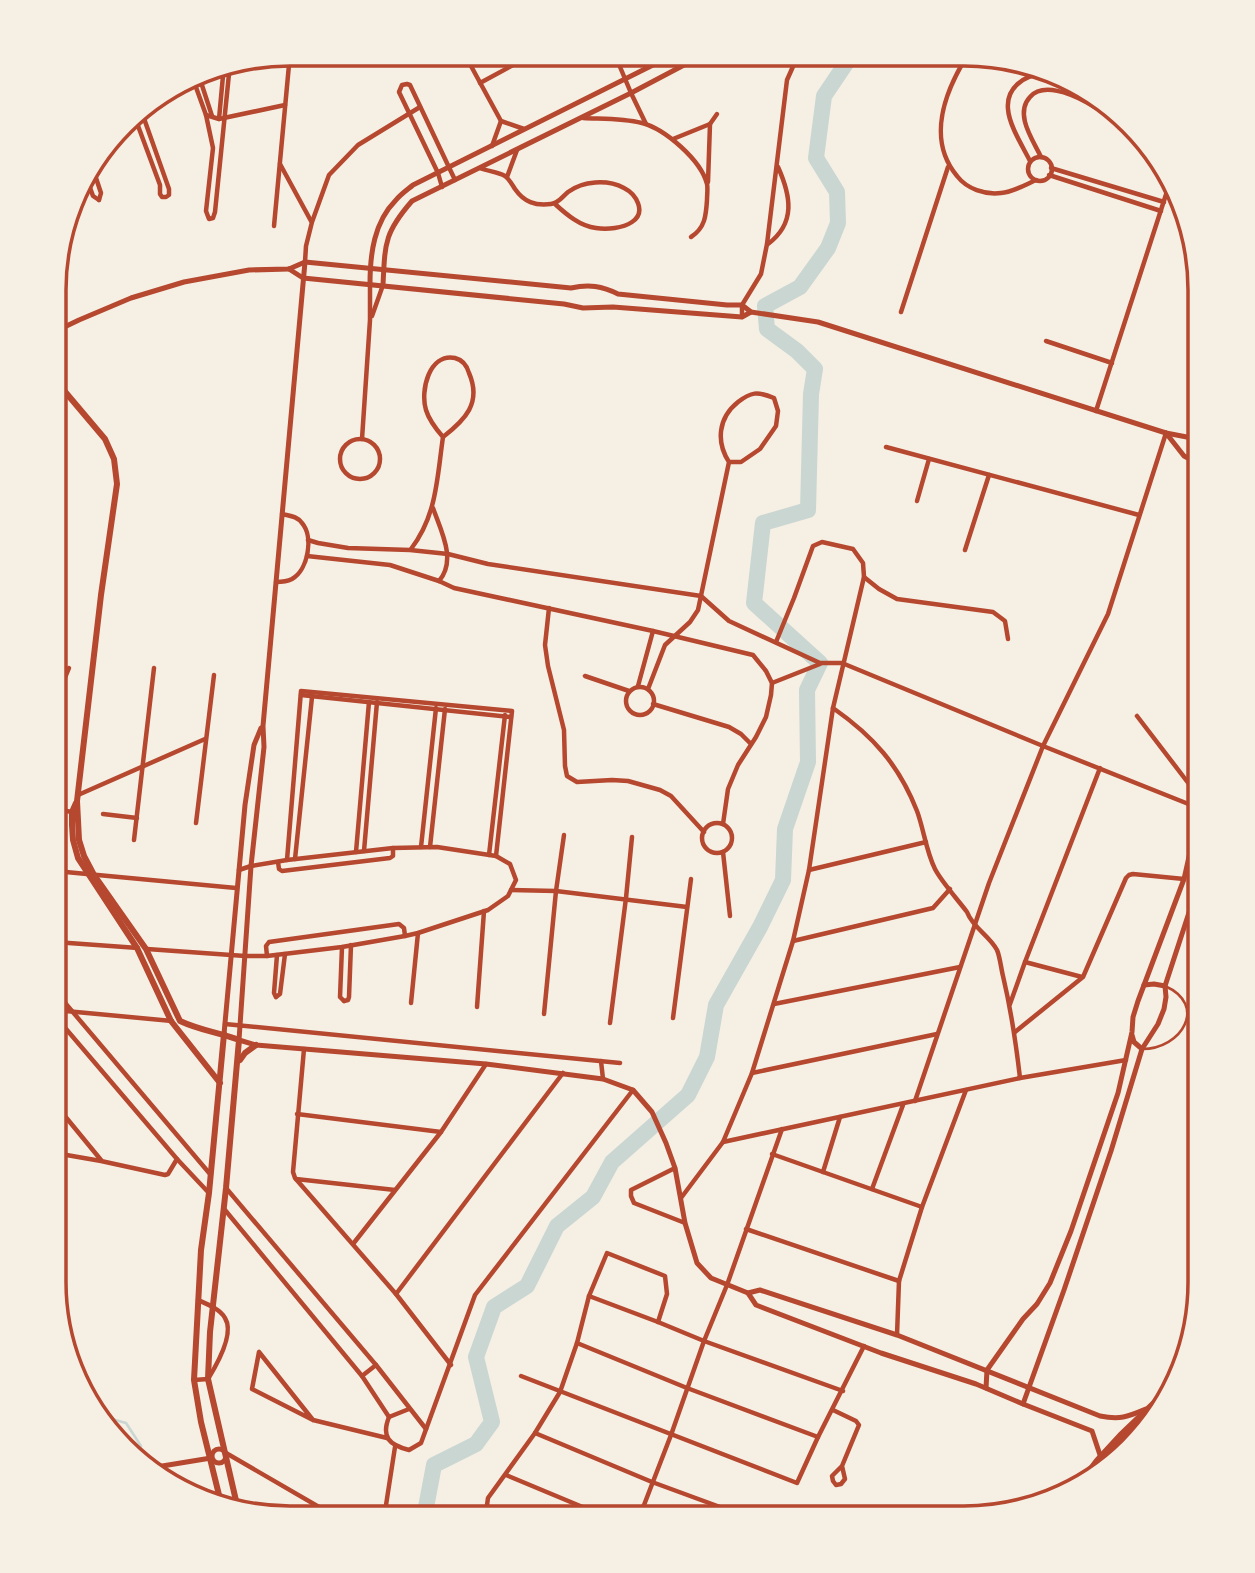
<svg xmlns="http://www.w3.org/2000/svg" width="1255" height="1573" font-family="'Crimson Pro',serif">
<style>
.lines{fill:none;stroke-linecap:round;stroke-linejoin:round}
.stream{stroke:#c9d6d2;stroke-width:2.5}
.river{stroke:#c9d6d2;stroke-width:16}
.service{stroke:#b5482f;stroke-width:2.5}
.minor{stroke:#b5482f;stroke-width:4.5}
.tertiary{stroke:#b5482f;stroke-width:5}
.secondary{stroke:#b5482f;stroke-width:6}
.trunk{stroke:#b5482f;stroke-width:8}
.rim{fill:none;stroke:#b5482f;stroke-width:3.5}
</style>
<rect width="100%" height="100%" fill="#f6efe4"/>
<g class="lines">
<path class="stream" d="M101,1416l25,7 15,23 -1,12"/>
<path class="river" d="M424,1518l10,-53 42,-21 16,-22 -16,-65 18,-50 33,-21 30,-60 36,-29 19,-35 76,-67 19,-38 9,-52 44,-78 23,-47 2,-51 23,-67 -1,-72 13,-27 -66,-60 9,-80 45,-13 3,-116 4,-25 -18,-18 -30,-22 -2,-23 35,-19 28,-39 10,-25 -1,-31 -21,-34 8,-62 27,-40"/>
<path class="service" d="M1142,1049c40,0 66,-44 23,-63"/>
<g class="minor">
<path d="M465,55l36,66 23,8"/>
<path d="M615,55l16,38 15,31"/>
<path d="M967,56c-23,37 -40,84 -10,120 10,13 28,19 44,17 12,-1 24,-8 35,-13"/>
<path d="M199,76l13,40"/>
<path d="M193,79l13,36 7,33 -7,63 3,8 4,-1 2,-6 15,-148"/>
<path d="M480,83l46,-25 2,-3"/>
<path d="M1078,87l7,13"/>
<path d="M134,115l26,70v9l2,3h4l3,-2v-6l-28,-79"/>
<path d="M206,115l13,4 66,-14"/>
<path d="M583,118c19,1 39,0 59,5 23,6 59,37 65,61 1,4 0,11 0,16 -1,16 -2,28 -16,37"/>
<path d="M219,119l5,-54"/>
<path d="M673,139l37,-15 7,-10"/>
<path d="M492,146l9,-25"/>
<path d="M1041,157c-8,-17 -27,-43 -11,-60 13,-15 41,-3 56,5 10,5 17,12 29,13"/>
<circle cx="1040" cy="169" r="12"/>
<path d="M1030,161c-7,-14 -21,-36 -22,-52 -2,-21 16,-34 35,-35"/>
<path d="M280,164l31,57"/>
<path d="M92,166l9,27 -2,7"/>
<path d="M480,168c7,3 18,4 25,8 4,3 7,8 10,13 9,13 20,17 36,15 8,-1 11,-7 17,-12 15,-11 39,-13 56,-4 12,6 23,24 8,34 -9,6 -25,8 -36,6 -16,-2 -29,-13 -41,-24"/>
<path d="M1051,168l113,34"/>
<path d="M85,174l8,22 6,4"/>
<path d="M1049,175l112,36"/>
<path d="M507,177l10,-27"/>
<path d="M708,182l2,-58"/>
<path d="M442,187l-4,-14 -39,-81 3,-7 5,-1 3,1 45,95"/>
<path d="M274,226l16,-172"/>
<path d="M768,244c28,-21 23,-48 10,-77"/>
<path d="M305,262l1,-16 6,-24 17,-47 29,-30 62,-38"/>
<path d="M901,312l47,-145"/>
<path d="M372,316l11,-31"/>
<path d="M742,317v-12l19,-31 6,-30 20,-164 8,-18"/>
<path d="M1046,341l66,22"/>
<path d="M1096,411l75,-232"/>
<circle cx="360" cy="459" r="20"/>
<path d="M362,439l8,-119v-36"/>
<path d="M886,447l253,68"/>
<path d="M917,501l12,-42"/>
<path d="M433,508c8,23 24,52 6,73"/>
<path d="M308,540l10,3 30,5 62,2 38,4 40,10 213,32 28,25 91,42h22l201,83 153,61"/>
<path d="M411,549c26,-34 26,-71 32,-112 22,-17 39,-34 26,-64 -2,-7 -6,-13 -14,-15 -26,-5 -35,33 -29,52 3,10 10,19 17,27"/>
<path d="M965,550l24,-75"/>
<path d="M307,556l83,9 49,16 15,7 199,43 100,24 13,16 6,12 -1,12 -5,22 -10,20 -18,28 -10,24 -5,35"/>
<path d="M864,577l15,12 18,10 96,13 12,9 3,18"/>
<path d="M276,582c5,0 12,-1 16,-3 16,-9 22,-42 10,-56 -5,-7 -12,-7 -20,-9"/>
<path d="M549,608l-4,37 3,21 16,64 1,36 2,10 10,6 35,-2 16,1 32,9 11,6 33,36"/>
<path d="M585,676l44,15"/>
<path d="M772,683l48,-19"/>
<path d="M638,686l15,-55"/>
<circle cx="640" cy="701" r="14"/>
<path d="M648,689l17,-44 25,-23 8,-12 31,-148c-13,-20 -11,-44 9,-60 13,-10 19,-11 36,-4l4,13 -2,15 -16,23 -19,13h-12"/>
<path d="M301,695l210,22"/>
<path d="M55,702l14,-34"/>
<path d="M653,704l76,23 12,7 10,10"/>
<path d="M833,708c40,28 66,57 84,103 7,19 9,40 18,58 6,12 23,31 32,43 6,16 22,23 30,38 3,7 4,18 6,26 8,34 13,67 17,102"/>
<path d="M1137,716l52,68 7,22"/>
<path d="M55,755l7,-15 -3,-10 -4,-2"/>
<path d="M78,795l127,-56"/>
<path d="M55,809l17,3"/>
<path d="M103,814l34,4"/>
<path d="M196,823l18,-148"/>
<circle cx="717" cy="838" r="15"/>
<path d="M134,840l20,-172"/>
<path d="M421,847l15,-139"/>
<path d="M430,847l15,-138"/>
<path d="M364,851l13,-149"/>
<path d="M356,852l13,-150"/>
<path d="M723,852l7,64"/>
<path d="M489,855l16,-140"/>
<path d="M295,859l17,-162"/>
<path d="M287,860l14,-169 211,20 -16,145"/>
<path d="M278,862l1,7 3,2 108,-13 3,-2v-8"/>
<path d="M809,870l117,-28"/>
<path d="M55,871l181,17"/>
<path d="M511,890l45,1 131,16"/>
<path d="M793,941l140,-33 17,-19"/>
<path d="M55,942l83,6"/>
<path d="M342,947l-2,50 4,4"/>
<path d="M147,949l98,7h22l75,-9 63,-11 13,-3 70,-23 20,-14 8,-16 -6,-16 -14,-8 -59,-9 -44,1 -106,12 -36,6 -12,4"/>
<path d="M267,956l-1,-10 3,-4 130,-18 5,4 1,8"/>
<path d="M1025,962l57,15"/>
<path d="M55,991l155,183"/>
<path d="M276,997l4,-3 5,-40"/>
<path d="M276,997l-2,-4 3,-38"/>
<path d="M344,1001l4,-1 1,-3 2,-52"/>
<path d="M411,1003l7,-70"/>
<path d="M774,1004l186,-37"/>
<path d="M1010,1004l15,-42 75,-194"/>
<path d="M477,1007l7,-96"/>
<path d="M55,1010l117,11"/>
<path d="M544,1014l12,-123 8,-56"/>
<path d="M55,1016l122,143 31,33"/>
<path d="M673,1018l18,-139"/>
<path d="M610,1023l16,-125 6,-61"/>
<path d="M225,1024l395,39"/>
<path d="M1015,1032l68,-55 43,-99 3,-3 4,-1 51,5"/>
<path d="M304,1049l-11,123 2,6 101,116 55,71"/>
<path d="M601,1061l2,18"/>
<path d="M752,1073l185,-39"/>
<path d="M915,1101l74,-218 54,-137 65,-132 58,-181"/>
<path d="M55,1104l46,56"/>
<path d="M297,1114l144,18"/>
<path d="M723,1142l297,-64 106,-18"/>
<path d="M55,1153l46,8 64,14 3,-1 9,-15"/>
<path d="M772,1154l150,53"/>
<path d="M675,1168l-44,22v6l3,7 51,20"/>
<path d="M823,1172l17,-55"/>
<path d="M296,1179l99,11"/>
<path d="M226,1188l150,177 50,64"/>
<path d="M872,1189l31,-84"/>
<path d="M681,1198l42,-56 29,-69 41,-132 16,-71 24,-162 31,-131 -1,-14 -10,-14 -31,-7 -9,4 -19,52 -18,44"/>
<path d="M225,1210l137,166 27,41"/>
<path d="M746,1229l153,52"/>
<path d="M353,1244l88,-112 45,-68"/>
<path d="M396,1294l167,-221"/>
<path d="M589,1296l69,26 46,19 139,50"/>
<path d="M897,1335l2,-54 23,-74 44,-117"/>
<path d="M577,1343l110,45 131,49"/>
<path d="M362,1376l14,-11"/>
<path d="M521,1376l276,107 21,-46 46,-91"/>
<path d="M194,1380l14,-1c8,-13 27,-45 17,-61 -5,-9 -18,-14 -27,-18"/>
<path d="M409,1409l-20,8c-8,20 0,28 20,33l12,-7 54,-148 158,-205"/>
<path d="M833,1410l23,11 3,4 -17,41 -10,10 1,5 3,4 5,-1 4,-5 -3,-13"/>
<path d="M313,1420l-54,-68 -7,37 61,31 74,18"/>
<path d="M535,1433l117,49 98,36"/>
<path d="M226,1453l112,65"/>
<path d="M506,1475l103,43"/>
<path d="M384,1518l11,-71"/>
<path d="M487,1518l-1,-6 2,-14 47,-65 25,-41 17,-49 12,-47 18,-43 58,23 2,18 -9,28"/>
<path d="M639,1518l32,-83 33,-94 23,-56 55,-156"/>
</g>
<g class="tertiary">
<path d="M305,262l-42,464 1,21 -13,119 -12,174 17,5 230,19 117,15 30,11 19,22 14,31 9,25 10,55 12,40 14,15 37,15 8,12 125,48 95,31 47,20 69,27 9,27"/>
<path d="M289,269l14,9 261,26 19,4 30,-1 129,10 9,-5"/>
<path d="M370,284c0,-30 4,-62 26,-84 5,-6 11,-10 17,-15l260,-130"/>
<path d="M383,285c2,-41 1,-52 29,-84l219,-108 72,-38"/>
<path d="M56,331l23,-11 52,-22 53,-16 65,-12 40,-1 16,-7 266,26c18,-4 31,-2 47,6l109,11h15l9,7 67,10 348,111 26,5 9,4"/>
<path d="M1166,433l18,23 17,9"/>
<path d="M1144,985l10,-1 11,2"/>
<path d="M224,1034l21,-229 9,-60 7,-17"/>
<path d="M1132,1035l2,7 8,7"/>
<path d="M748,1293l12,-3 137,45 203,81c20,4 27,1 46,-7"/>
<path d="M986,1388l1,-18 36,-51 14,-15 13,-21 21,-52 47,-138 14,-61 1,-15 5,-16 46,-122 9,-40 3,-32 4,3"/>
<path d="M1023,1404l41,-114 47,-139 31,-102 16,-25 6,-15 2,-12 -1,-11 35,-107"/>
<circle cx="219" cy="1456" r="7"/>
<path d="M150,1468l61,-10"/>
</g>
<g class="secondary">
<path d="M56,381l49,58 9,20 3,25 -16,111 -24,206 2,39 5,16 10,19 52,74 34,72c19,9 40,12 59,19l-13,148 -16,144 -2,47 29,126"/>
<path d="M76,803l-4,9v13l1,15 5,18 59,90 34,73 49,62"/>
<path d="M240,1060l5,-7 11,-8"/>
<path d="M220,1499l-19,-77 -7,-42 7,-130 8,-57 15,-159"/>
</g>
<path class="trunk" d="M1077,1489l21,-28 23,-25 48,-46"/>
</g>
<path d="M0 0H1255V1573H0ZM290 66H964A224 224 0 0 1 1188 290V1282A224 224 0 0 1 964 1506H290A224 224 0 0 1 66 1282V290A224 224 0 0 1 290 66Z" fill="#f6efe4" fill-rule="evenodd"/>
<path class="rim" d="M290 66H964A224 224 0 0 1 1188 290V1282A224 224 0 0 1 964 1506H290A224 224 0 0 1 66 1282V290A224 224 0 0 1 290 66Z"/>
</svg>
